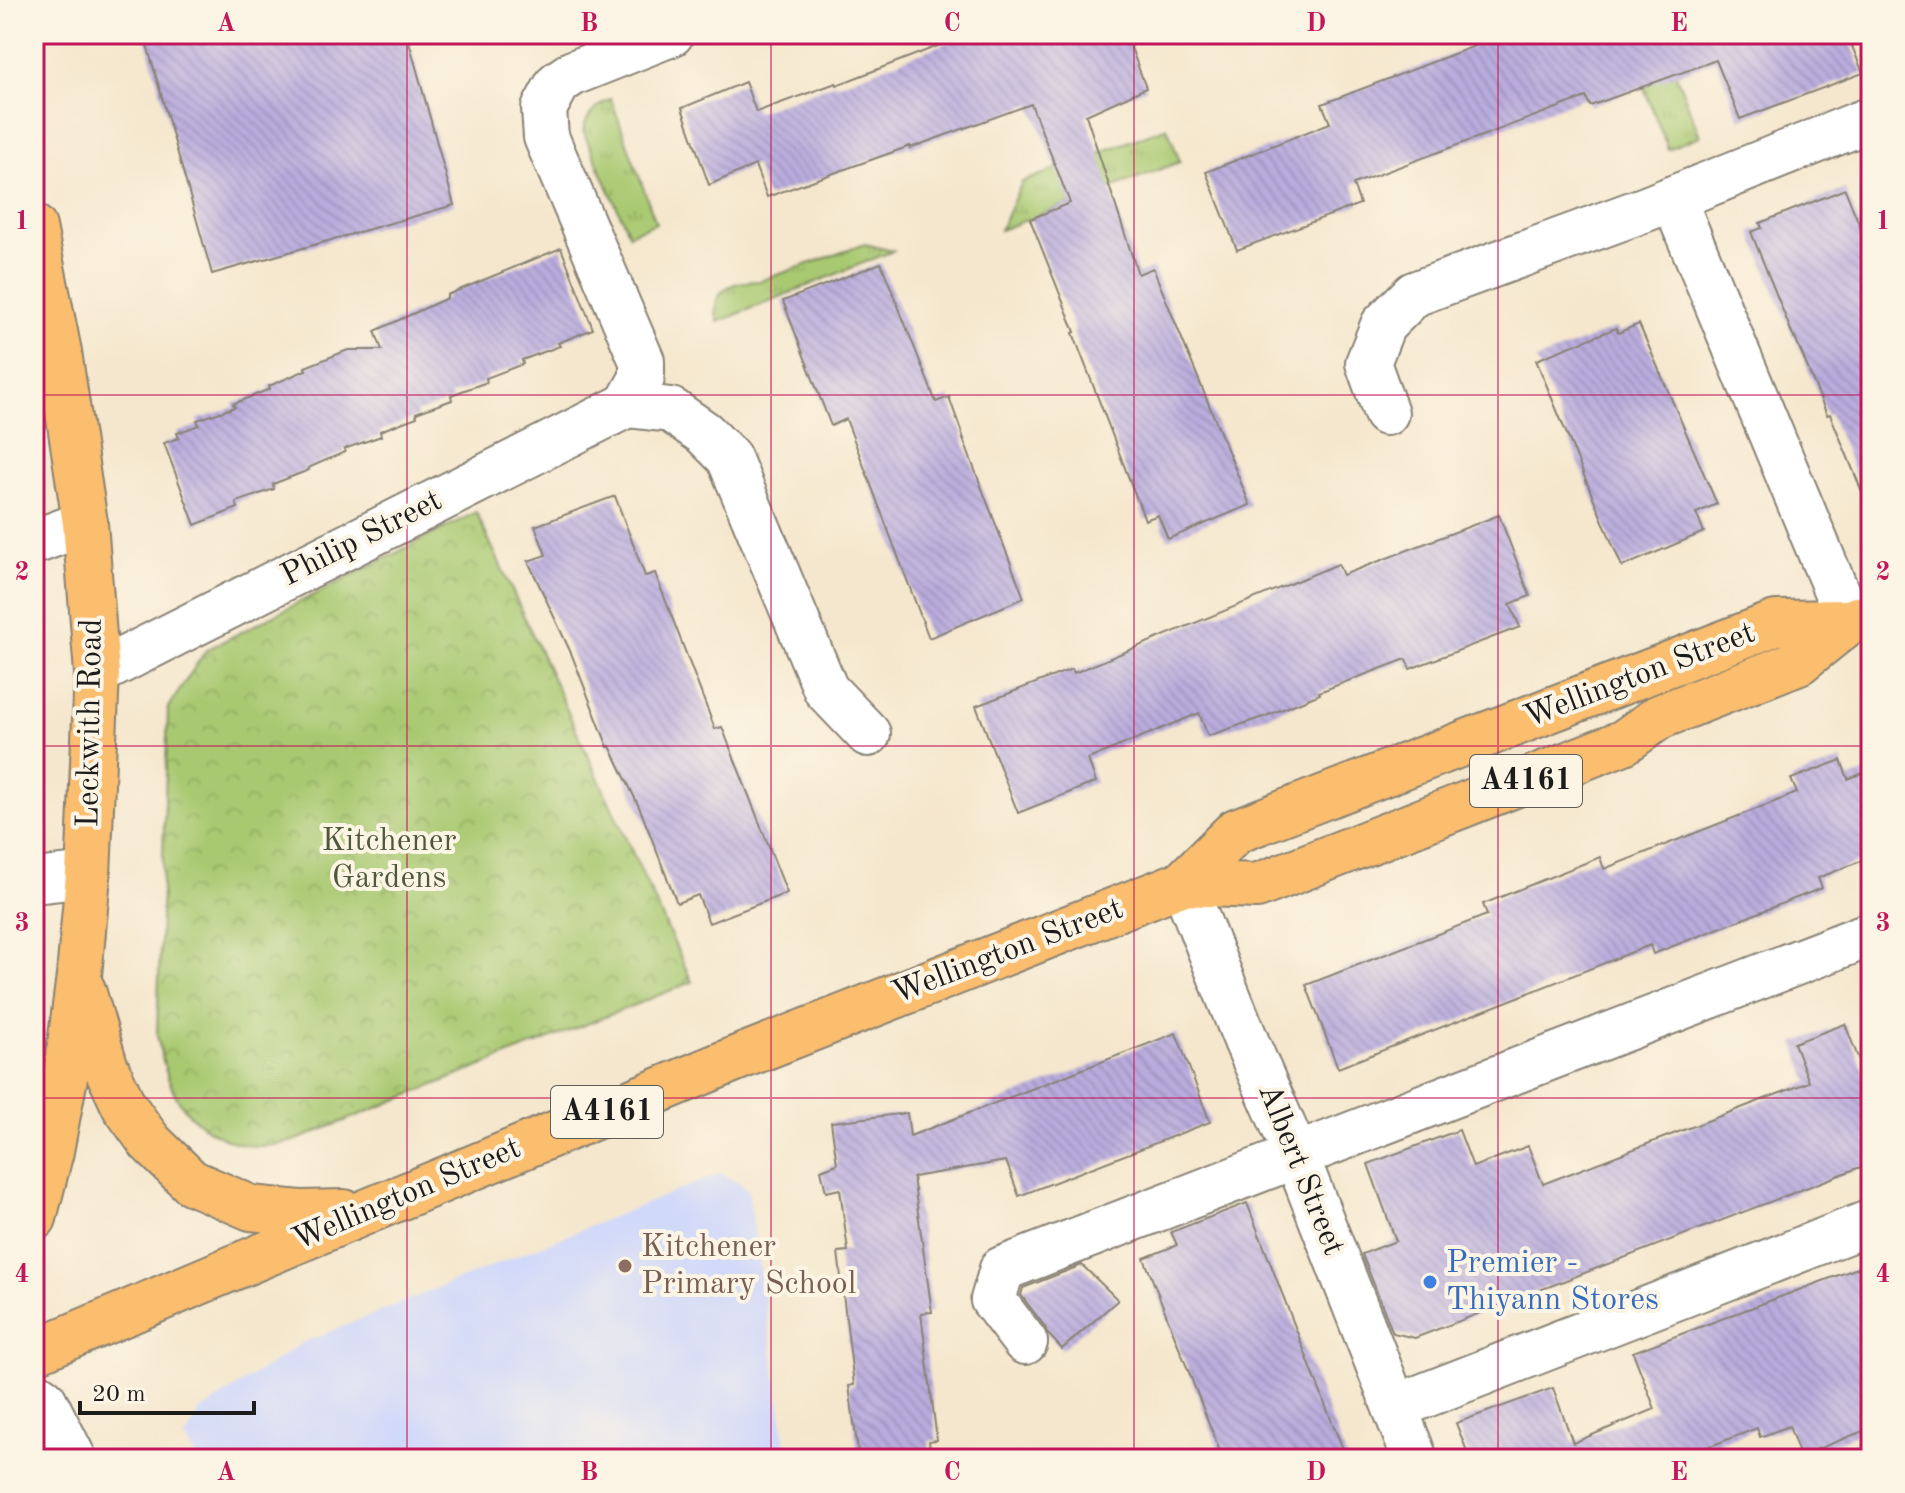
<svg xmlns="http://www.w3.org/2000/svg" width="1905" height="1493" font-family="'Old Standard TT',serif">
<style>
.built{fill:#d1d9f9}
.grass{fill:url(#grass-tufts);stroke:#627246;stroke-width:2}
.park{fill:url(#park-crowns);stroke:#627246;stroke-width:2}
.building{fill:url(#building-back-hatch)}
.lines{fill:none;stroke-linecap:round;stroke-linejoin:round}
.minor-casing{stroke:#888274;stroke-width:48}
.major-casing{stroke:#888274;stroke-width:48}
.minor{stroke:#fff;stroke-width:44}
.major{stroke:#fbbd6e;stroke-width:44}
.grid{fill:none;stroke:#c2185b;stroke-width:2;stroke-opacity:0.55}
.education-dot{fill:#8d6e63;stroke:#fcf5e5;stroke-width:3}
.shop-dot{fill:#3f7fe0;stroke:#fcf5e5;stroke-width:3}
.labels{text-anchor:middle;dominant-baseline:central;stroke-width:8;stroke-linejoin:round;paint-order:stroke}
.shield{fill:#fcf5e5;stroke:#5f5d58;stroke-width:2}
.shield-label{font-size:30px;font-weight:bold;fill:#1c1c1c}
.street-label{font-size:32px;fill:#1c1c1c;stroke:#fcf5e5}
.park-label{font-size:32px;fill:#4d593a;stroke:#fcf5e5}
.education-label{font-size:32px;fill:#785e54;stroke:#fcf5e5;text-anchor:start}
.shop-label{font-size:32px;fill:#366cbe;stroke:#fcf5e5;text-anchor:start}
.neatline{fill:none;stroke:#c2185b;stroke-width:3}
.grid-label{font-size:26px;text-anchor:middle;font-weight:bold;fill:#c2185b}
</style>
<defs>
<pattern id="grass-tufts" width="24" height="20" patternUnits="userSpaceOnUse" patternTransform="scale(2)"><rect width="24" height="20" fill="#a9c971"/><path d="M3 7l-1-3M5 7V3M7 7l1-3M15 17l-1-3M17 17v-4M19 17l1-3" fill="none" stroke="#91ac61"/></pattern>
<pattern id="park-crowns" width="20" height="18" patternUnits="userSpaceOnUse" patternTransform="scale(2)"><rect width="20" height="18" fill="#a9c971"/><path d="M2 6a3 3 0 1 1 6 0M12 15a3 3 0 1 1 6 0" fill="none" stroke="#91ac61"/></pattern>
<pattern id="building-back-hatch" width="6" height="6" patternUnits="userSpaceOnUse" patternTransform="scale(2)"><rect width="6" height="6" fill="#b9acdd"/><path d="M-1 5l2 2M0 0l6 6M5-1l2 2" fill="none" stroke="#9e93bd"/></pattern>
</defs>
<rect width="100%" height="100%" fill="#fcf5e5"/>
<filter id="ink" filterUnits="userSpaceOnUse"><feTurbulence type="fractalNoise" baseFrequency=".0125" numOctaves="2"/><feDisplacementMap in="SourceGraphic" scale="16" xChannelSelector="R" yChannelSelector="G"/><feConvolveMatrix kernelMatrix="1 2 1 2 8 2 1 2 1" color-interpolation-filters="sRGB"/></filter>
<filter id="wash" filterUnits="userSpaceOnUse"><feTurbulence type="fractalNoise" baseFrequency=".006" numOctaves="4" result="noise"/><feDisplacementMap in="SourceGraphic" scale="32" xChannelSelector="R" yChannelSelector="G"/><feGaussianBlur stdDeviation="1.8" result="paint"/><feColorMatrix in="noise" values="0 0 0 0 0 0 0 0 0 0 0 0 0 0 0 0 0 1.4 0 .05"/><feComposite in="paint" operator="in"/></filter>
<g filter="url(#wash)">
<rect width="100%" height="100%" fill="#f5e7cd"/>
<path class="built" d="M721,1173l27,16 40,270h-591l-12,-20 14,-27 103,-69z"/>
<g class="grass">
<path d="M1623,34h37l40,102 -32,13z"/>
<path d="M611,99l45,124 -27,11 -46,-103c4,-16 13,-25 28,-32z"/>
<path d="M1167,127l13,35 -180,68 22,-48z"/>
<path d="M865,244l28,7 -175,71c-9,-33 13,-41 42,-41z"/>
</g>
<path class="park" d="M476,512l216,470 -398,159c-11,2 -25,6 -37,5 -15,-1 -29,-5 -41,-12 -43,-24 -49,-54 -59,-99l11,-327 38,-58z"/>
<g id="blocks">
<g class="building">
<path d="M144,34h263l47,171 -242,69z"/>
<path d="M969,34h157l20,54 -60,27 52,159 15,-6 97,237 -82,34 -10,-24 -13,5 -72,-187 2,-1 -45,-113 40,-16 -39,-99 -121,44v-2l-143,51 -12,-32 -46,20 -27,-77 63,-26 11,30 80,-29 1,2z"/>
<path d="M1506,34h341l16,39 -123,46 -24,-59 -126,46 -4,-9 -233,87 7,20 -123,46 -31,-78 124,-49 -8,-19z"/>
<path d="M1845,189l26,65 -1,257 -40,-97 -3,1 -32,-78 -1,1 -43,-106 11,-4 -2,-5z"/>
<path d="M561,248l32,81 -35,14 2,3 -38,14 1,4 -37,14 1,4 -36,13 1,5 -36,13 1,4 -37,14 1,5 -37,13 1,3 -37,16 1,2 -36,14 1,5 -38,13 2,6 -43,17 -31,-82 15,-5 -2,-5 22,-8 -2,-5 38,-13 -2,-3 37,-15 -1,-3 37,-16 -1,-3 43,-17h34l-7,-19 72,-33v-3z"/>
<path d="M881,263l55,139 13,-5 15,42h-1l61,159 -95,40 -83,-219 -15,7 -48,-125z"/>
<path d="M1639,324l78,180 -21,9 8,19 -82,35 -86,-207 80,-32 2,5z"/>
<path d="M615,496l30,80 10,-3 60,156 7,-2 65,166 -78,30 -11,-28 -21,8 -37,-94 -30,-63 -2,1 -37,-94 -43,-92 18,-6 -11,-29z"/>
<path d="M1499,515l31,81 -20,8 10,23 -110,42 -4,-10 -87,33 1,2 -54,22 -58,20 -9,-23 -111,46 8,23 -78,31 -42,-107 96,-37 2,4 264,-109 5,11z"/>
<path d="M1841,760l7,19 23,-9v87l-53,21 4,10 -169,66 -3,-9 -312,123 -32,-83 181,-70 -4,-11 117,-47 4,12 193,-76 -6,-14z"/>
<path d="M1845,1024l26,67v72l-456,175 -22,-5 -31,-79 34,-13 -28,-77 91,-34 14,37 55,-21 15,38 266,-102 -15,-39z"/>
<path d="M1176,1033l34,89 -191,74 -13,-35 -93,16 19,135 -11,1 16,127 -8,1 2,18h-72l-10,-73 5,-1 -16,-133 10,-1 -8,-62 -14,3 -5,-22 16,-6 -6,-42 76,-9 3,23z"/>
<path d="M1247,1203l83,214 17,42h-124l-79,-201 33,-13 -6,-13z"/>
<path d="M1871,1263v165l-71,28 -11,-30 -29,11 -3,-9 -80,31h-207l-14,-36 97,-35 20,55 82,-34 -22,-57z"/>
<path d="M1082,1265l36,35 -56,49 -14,-15 -3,-7 -24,-32 2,-7z"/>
</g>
</g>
</g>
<g filter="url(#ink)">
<use href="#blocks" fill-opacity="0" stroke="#888274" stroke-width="2"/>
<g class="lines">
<defs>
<g id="minor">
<path d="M1673,198l176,424"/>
<path d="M627,405l15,-27v-17l-96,-224 -2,-28 14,-26 15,-10 98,-39"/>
<path d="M627,405l44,5 33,23 25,25 97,232 42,44"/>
<path d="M1386,413l-18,-50 15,-38 31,-31 232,-85 225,-90"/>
<path d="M34,542l51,-19"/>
<path d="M97,673l530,-268"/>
<path d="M34,881l54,-6"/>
<path d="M1183,883l64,160 49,112 119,304"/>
<path d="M1025,1342l-32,-42 9,-31 869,-335"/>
<path d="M34,1393l10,7 30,59"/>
<path d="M1395,1407l476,-185"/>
</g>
<g id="major">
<path d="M34,227l25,125 26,171 12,150 -9,202 -9,101 -12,91 -16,84 -17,67"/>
<path d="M1183,883l74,3 367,-144 35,-25 140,-55 50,-40 8,-3"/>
<path d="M83,990l22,75 19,41 26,36 41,40 60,26 49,5 44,-1"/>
<path d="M34,1352l334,-141 367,-152 448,-176 53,-52 540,-208 73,-1"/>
</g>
</defs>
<use href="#minor" class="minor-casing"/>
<use href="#major" class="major-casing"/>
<use href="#minor" class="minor"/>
<use href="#major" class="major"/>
</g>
</g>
<path class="grid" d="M407,34v1425M771,34v1425M1134,34v1425M1498,34v1425M34,395h1837M34,746h1837M34,1098h1837"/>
<circle class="education-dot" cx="625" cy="1266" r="8"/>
<circle class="shop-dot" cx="1430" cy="1282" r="8"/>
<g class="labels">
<g class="shield">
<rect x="1470" y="755" width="112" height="52" rx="6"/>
<rect x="551" y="1086" width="112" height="52" rx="6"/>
</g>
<g class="shield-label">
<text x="1526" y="781">A4161</text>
<text x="607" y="1112">A4161</text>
</g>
<g class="street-label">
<text transform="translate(362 539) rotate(-27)">Philip Street</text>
<text transform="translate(1640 676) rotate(-21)">Wellington Street</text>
<text transform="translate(91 723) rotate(-89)">Leckwith Road</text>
<text transform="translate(1008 952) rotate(-21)">Wellington Street</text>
<text transform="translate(1300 1170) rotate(68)">Albert Street</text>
<text transform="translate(407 1195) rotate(-23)">Wellington Street</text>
</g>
<g class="park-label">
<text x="389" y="842">Kitchener<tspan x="389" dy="37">Gardens</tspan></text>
</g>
<g class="education-label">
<text x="641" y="1248">Kitchener<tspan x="641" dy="37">Primary School</tspan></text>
</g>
<g class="shop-label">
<text x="1446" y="1264">Premier -<tspan x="1446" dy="37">Thiyann Stores</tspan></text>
</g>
</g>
<rect width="1905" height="1493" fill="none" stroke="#fcf5e5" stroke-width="88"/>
<path d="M80 1401v12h174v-12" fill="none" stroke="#1c1c1c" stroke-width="4"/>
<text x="92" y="1401" font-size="24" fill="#1c1c1c" stroke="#fcf5e5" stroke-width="6" paint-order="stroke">20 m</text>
<rect x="44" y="44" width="1817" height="1405" class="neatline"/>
<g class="grid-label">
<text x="226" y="31">A</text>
<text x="589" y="31">B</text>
<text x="952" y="31">C</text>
<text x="1316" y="31">D</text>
<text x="1679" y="31">E</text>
<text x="22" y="229">1</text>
<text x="1883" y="229">1</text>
<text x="22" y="580">2</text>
<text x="1883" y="580">2</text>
<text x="22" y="931">3</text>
<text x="1883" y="931">3</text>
<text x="22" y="1282">4</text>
<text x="1883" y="1282">4</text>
<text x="226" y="1480">A</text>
<text x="589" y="1480">B</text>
<text x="952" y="1480">C</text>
<text x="1316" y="1480">D</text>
<text x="1679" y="1480">E</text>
</g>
</svg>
